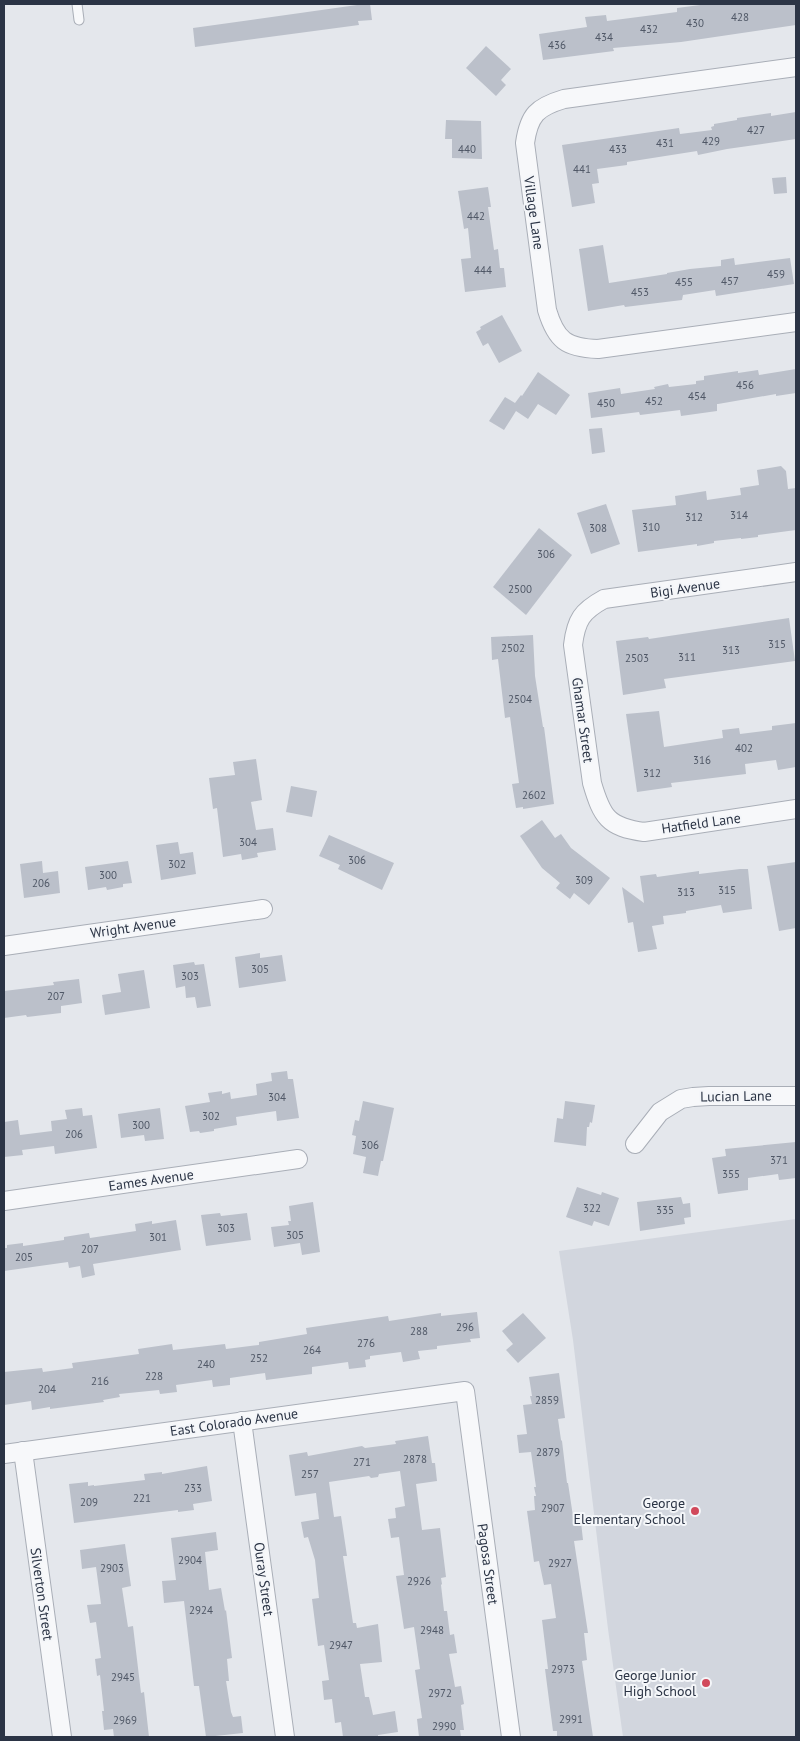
<svg xmlns="http://www.w3.org/2000/svg" width="800" height="1741" font-family="'PT Sans',sans-serif">
<style>
.built{fill:#d2d6de}
.building{fill:#bbc0ca}
.lines{fill:none;stroke-linecap:round;stroke-linejoin:round}
.lane-casing{stroke:#a9aeb7;stroke-width:11}
.street-casing{stroke:#a9aeb7;stroke-width:20}
.lane{stroke:#f7f8fa;stroke-width:9}
.street{stroke:#f7f8fa;stroke-width:18}
.poi-dot{fill:#d1495b;stroke:#f4f6f9;stroke-width:2}
.labels{text-anchor:middle;dominant-baseline:central;stroke-width:4;stroke-linejoin:round;paint-order:stroke}
.number-label{font-size:11px;fill:#4f5766}
.street-label{font-size:14px;fill:#2b3445;stroke:#f4f6f9}
.poi-label{font-size:14px;fill:#2b3445;stroke:#f4f6f9;text-anchor:end}
</style>
<rect width="100%" height="100%" fill="#e4e7ec"/>
<path class="built" d="M796,1219v518h-173l-15,-108 -35,-289 -14,-89z"/>
<g class="building">
<path d="M357,4h13l2,16 -14,1 1,4 -164,22 -2,-19 164,-23z"/>
<path d="M708,4h88v21l-115,17 -68,6 1,3 -71,9 -4,-26 48,-7 -2,-10 21,-2 1,6 70,-9v-4z"/>
<path d="M486,46l25,23 -10,11 5,5 -10,11 -30,-28z"/>
<path d="M796,112v27l-69,10 -29,6 -1,-4 -70,11v3l-30,4 2,14 -7,1 3,19 -23,4 -10,-62 117,-17 1,6 32,-4 -1,-3 3,-1v-2l23,-4v-2l34,-5v3z"/>
<path d="M446,120l35,1 1,38 -30,-1v-19h-7z"/>
<path d="M786,177l1,16 -13,1 -2,-16z"/>
<path d="M488,187l3,20h-3l6,43 4,-1 2,19h4l2,19 -41,5 -4,-33 10,-1 -3,-30 -4,1 -6,-38z"/>
<path d="M603,245l6,38 58,-9v-1l23,-4 31,-3v-6l13,-2 1,7 55,-7 4,26 -78,12 -1,-6 -32,5 -1,5 -57,7 -1,-2 -36,6 -9,-62z"/>
<path d="M502,315l20,36 -23,12 -11,-20 -5,3 -7,-14 5,-3 -1,-2z"/>
<path d="M796,369v24l-20,3v-2l-58,10h-1v7l-36,5 -1,-6 -40,5 -1,-3 -48,6 -3,-25 32,-5 1,6 34,-5 -1,-2 14,-3 1,3 27,-3v-3l8,-1v-4l34,-5v2l20,-3 1,5z"/>
<path d="M538,372l32,23 -14,20 -18,-11 -10,15 -12,-8 -12,19 -15,-9 16,-24 10,6 6,-8 1,1z"/>
<path d="M602,428l3,24 -13,2 -3,-25z"/>
<path d="M781,466l5,5 2,18 8,-1v42l-38,5v2l-17,2v-1l-27,3v2l-17,3v-2l-59,8 -6,-42 44,-5 -1,-9 31,-5 1,9 34,-5 -1,-7 19,-3 -2,-15z"/>
<path d="M606,504l14,40 -29,10 -14,-41z"/>
<path d="M539,528l33,27 -46,60 -33,-28z"/>
<path d="M789,618l6,43 -131,18 2,9 -43,7 -7,-54 32,-4 1,2z"/>
<path d="M533,635l2,41 8,51h1l10,77 -31,5v-2l-7,1 -4,-24 7,-1 -9,-66 -5,1 -7,-59 -6,1 -1,-23z"/>
<path d="M659,711l5,36 59,-9 -1,-8 17,-2 1,6 32,-4v-4l24,-3v44l-18,3 -2,-10 -31,4 1,10 -75,9 1,4 -35,5 -11,-78z"/>
<path d="M256,759l6,41 -11,2 5,28 17,-2 3,22 -19,3 1,4 -16,3 -1,-6 -18,3 -6,-49 -4,1 -4,-31 26,-3 -2,-13z"/>
<path d="M291,786l26,5 -5,26 -26,-5z"/>
<path d="M542,820l13,18 6,-4 10,14 39,30 -21,27 -15,-12 -4,6 -14,-11 4,-5 -18,-15 -22,-32z"/>
<path d="M329,835l65,28 -12,27 -44,-21 2,-4 -21,-9z"/>
<path d="M178,842l2,12 13,-2 3,22 -35,6 -5,-35z"/>
<path d="M42,861l1,12 15,-2 2,22 -36,5 -4,-34z"/>
<path d="M128,861l4,22 -9,1v3l-16,3 -1,-3 -18,3 -3,-23z"/>
<path d="M796,862v66l-17,3 -12,-65z"/>
<path d="M740,869h8l4,40 -29,4 -2,-8 -35,6v2l-23,3 1,8 -12,2 5,23 -19,3 -5,-30 -5,1 -6,-36 22,16 -4,-27 16,-2 1,3 42,-6v3z"/>
<path d="M260,953v5l22,-3 4,26 -47,7 -4,-31z"/>
<path d="M194,962l1,3 9,-1 7,42 -14,2 -2,-11 -9,1 -1,-12 -9,2 -3,-23z"/>
<path d="M144,970l6,38 -45,7 -3,-20 19,-3 -3,-18z"/>
<path d="M79,979l3,24 -21,3v7l-34,4 -1,-2 -22,3v-27l50,-6 -1,-3z"/>
<path d="M287,1071l1,8h5l6,39 -22,3 -1,-10 -40,6 1,8 -23,4v2l-14,2 -1,-2 -9,1 -5,-26 25,-4 -2,-9 14,-2v3l8,-2 1,7 26,-4 -1,-11 16,-3 -1,-8z"/>
<path d="M363,1101l31,7 -11,53h-2l-3,15 -15,-3 3,-16 -13,-3 3,-18 -4,-1 3,-15 4,1z"/>
<path d="M565,1101l30,4 -3,18 -2,-1 -1,5h-2l-1,19 -32,-4 3,-24 6,1z"/>
<path d="M82,1108l1,8 9,-1 5,33 -42,6 -1,-8 -32,4 1,5 -19,2v-35l14,-2 2,15 32,-4 -1,-10 16,-2 -2,-9z"/>
<path d="M160,1108l4,31 -19,2 -1,-6 -23,3 -3,-24z"/>
<path d="M796,1142v36l-17,2 -1,-6 -30,4v12l-30,4 -6,-36 14,-2 -1,-7z"/>
<path d="M577,1187l24,8 1,-3 17,6 -10,28 -15,-5 -2,5 -26,-9z"/>
<path d="M681,1197l2,7 7,-1 1,14 -7,1 1,6 -45,7 -3,-29z"/>
<path d="M313,1202l7,50 -18,3 -2,-12 -26,4 -3,-20 18,-2 -1,-4h3l-2,-15z"/>
<path d="M220,1213l1,3 26,-3 4,27 -45,6 -5,-31z"/>
<path d="M176,1220l5,30 -88,14 2,11 -13,3 -2,-12 -11,2 -1,-6 -64,9v-23h3v-3l16,-2v3l41,-6v-3l25,-4 1,5 46,-7 -1,-7 17,-3v3z"/>
<path d="M477,1312l3,26 -10,1 1,3 -34,4v3l-19,2 2,8 -17,3 -2,-10 -31,4v3l-5,1 1,7 -17,2 -1,-7 -36,5v7l-46,6 -1,-7 -35,5v7l-17,2 -1,-7 -36,5 1,7 -17,2 -1,-4 -40,4 1,3 -17,3 1,2 -54,7v-2l-18,3 -1,-9 -27,4v-33l38,-4 1,4 30,-4 -1,-5 67,-9 -1,-5 34,-5 1,6 52,-6 1,5 33,-4v-3l48,-8 -1,-6 82,-12 1,5 52,-8v3z"/>
<path d="M523,1313l23,25 -28,25 -12,-13 7,-6 -11,-13z"/>
<path d="M559,1373l6,45 -7,1 3,21 1,1 5,42h1l6,40 7,-1 2,18 -9,1 14,92h-4l3,27 -5,1 11,76h-36v-6h-4l-8,-62h3l-6,-49 14,-2 -5,-34 -7,1 -5,-24 -5,1 -7,-51 8,-1 -1,-14h2l-2,-9h2l-5,-35 -12,1 -2,-18 10,-1 -4,-29 9,-1 -2,-8h2l-3,-19z"/>
<path d="M428,1436l4,27h3l2,18 -21,3 6,46 18,-2 6,49 -5,1 1,6 -1,1 3,26h3l3,24 4,-1 3,19 -8,1 6,33 6,-1 3,18 -3,1 3,25h-4l1,7h-42l-2,-18 5,-1 -7,-48 5,-1 -6,-42 -10,2 -8,-53 8,-1 -5,-38 -8,1 -3,-19 8,-1 -1,-10 10,-2 -5,-35 -21,3 -1,3 -7,1 -2,-2 -40,6 5,35 7,-1 6,40h-4l10,67h3l1,5 21,-4 4,38 -22,2 5,33h4l4,18 22,-4 3,21 -20,3v2h-35l-2,-15 -6,1 -3,-24 -8,1 -2,-19 7,-1 -5,-35 -6,1 -6,-47 7,-1 -4,-38 -7,-23 -4,1 -3,-16 18,-3 -3,-26 -21,3 -6,-41 18,-3 1,4 54,-10 3,2 31,-4 -1,-3z"/>
<path d="M207,1466l5,35 -19,3 1,6 -16,2v-2l-104,13 -5,-39 19,-2v4l6,-1v1l51,-6 -1,-6 18,-2v2z"/>
<path d="M216,1532l2,18 -13,2 4,38 12,-2 4,23 1,-1 6,48 -5,1 2,22h-3l5,31 2,5 8,-1 2,17 -37,4 -7,-51h-5l-10,-85 -20,2 -2,-22 14,-1 -5,-42z"/>
<path d="M125,1544l6,42 -9,2 6,39 5,-1 8,67 3,-1 5,45h-35l-1,-8 -9,1 -2,-19h2l-4,-36 -3,1 -2,-17 6,-1 -5,-36 -6,1 -3,-18 14,-1 -5,-37 -14,2 -2,-19z"/>
</g>
<g class="lines">
<defs>
<path id="lane" d="M77,4l2,16"/>
<g id="street">
<path d="M796,67l-232,32c-27,8 -35,16 -39,44l22,167c9,30 19,38 51,39l198,-27"/>
<path d="M796,572l-192,27c-22,12 -28,21 -31,46l19,138c10,34 16,44 52,49l152,-23"/>
<path d="M4,946l259,-37"/>
<path d="M635,1144l25,-32 21,-13 12,-2 16,-1h87"/>
<path d="M4,1201l294,-42"/>
<path d="M242,1421l43,316"/>
<path d="M23,1451l39,286"/>
<path d="M4,1454l461,-63 46,346"/>
</g>
</defs>
<use href="#lane" class="lane-casing"/>
<use href="#street" class="street-casing"/>
<use href="#lane" class="lane"/>
<use href="#street" class="street"/>
</g>
<g class="poi-dot">
<circle cx="695" cy="1511" r="5"/>
<circle cx="706" cy="1683" r="5"/>
</g>
<g class="labels">
<g class="number-label">
<text x="740" y="17">428</text>
<text x="695" y="23">430</text>
<text x="649" y="29">432</text>
<text x="604" y="37">434</text>
<text x="557" y="45">436</text>
<text x="756" y="130">427</text>
<text x="711" y="141">429</text>
<text x="665" y="143">431</text>
<text x="467" y="149">440</text>
<text x="618" y="149">433</text>
<text x="582" y="169">441</text>
<text x="476" y="216">442</text>
<text x="483" y="270">444</text>
<text x="776" y="274">459</text>
<text x="730" y="281">457</text>
<text x="684" y="282">455</text>
<text x="640" y="292">453</text>
<text x="745" y="385">456</text>
<text x="697" y="396">454</text>
<text x="654" y="401">452</text>
<text x="606" y="403">450</text>
<text x="739" y="515">314</text>
<text x="694" y="517">312</text>
<text x="651" y="527">310</text>
<text x="598" y="528">308</text>
<text x="546" y="554">306</text>
<text x="520" y="589">2500</text>
<text x="777" y="644">315</text>
<text x="513" y="648">2502</text>
<text x="731" y="650">313</text>
<text x="687" y="657">311</text>
<text x="637" y="658">2503</text>
<text x="520" y="699">2504</text>
<text x="744" y="748">402</text>
<text x="702" y="760">316</text>
<text x="652" y="773">312</text>
<text x="534" y="795">2602</text>
<text x="248" y="842">304</text>
<text x="357" y="860">306</text>
<text x="177" y="864">302</text>
<text x="108" y="875">300</text>
<text x="584" y="880">309</text>
<text x="41" y="883">206</text>
<text x="727" y="890">315</text>
<text x="686" y="892">313</text>
<text x="260" y="969">305</text>
<text x="190" y="976">303</text>
<text x="56" y="996">207</text>
<text x="277" y="1097">304</text>
<text x="211" y="1116">302</text>
<text x="141" y="1125">300</text>
<text x="74" y="1134">206</text>
<text x="370" y="1145">306</text>
<text x="779" y="1160">371</text>
<text x="731" y="1174">355</text>
<text x="592" y="1208">322</text>
<text x="665" y="1210">335</text>
<text x="226" y="1228">303</text>
<text x="295" y="1235">305</text>
<text x="158" y="1237">301</text>
<text x="90" y="1249">207</text>
<text x="24" y="1257">205</text>
<text x="465" y="1327">296</text>
<text x="419" y="1331">288</text>
<text x="366" y="1343">276</text>
<text x="312" y="1350">264</text>
<text x="259" y="1358">252</text>
<text x="206" y="1364">240</text>
<text x="154" y="1376">228</text>
<text x="100" y="1381">216</text>
<text x="47" y="1389">204</text>
<text x="547" y="1400">2859</text>
<text x="548" y="1452">2879</text>
<text x="415" y="1459">2878</text>
<text x="362" y="1462">271</text>
<text x="310" y="1474">257</text>
<text x="193" y="1488">233</text>
<text x="142" y="1498">221</text>
<text x="89" y="1502">209</text>
<text x="553" y="1508">2907</text>
<text x="190" y="1560">2904</text>
<text x="560" y="1563">2927</text>
<text x="112" y="1568">2903</text>
<text x="419" y="1581">2926</text>
<text x="201" y="1610">2924</text>
<text x="432" y="1630">2948</text>
<text x="341" y="1645">2947</text>
<text x="563" y="1669">2973</text>
<text x="123" y="1677">2945</text>
<text x="440" y="1693">2972</text>
<text x="571" y="1719">2991</text>
<text x="125" y="1720">2969</text>
<text x="444" y="1726">2990</text>
</g>
<g class="street-label">
<text transform="translate(534 213) rotate(82)">Village Lane</text>
<text transform="translate(685 588) rotate(-8)">Bigi Avenue</text>
<text transform="translate(583 720) rotate(82)">Ghamar Street</text>
<text transform="translate(701 823) rotate(-8)">Hatfield Lane</text>
<text transform="translate(133 927) rotate(-8)">Wright Avenue</text>
<text transform="translate(736 1096) rotate(-1)">Lucian Lane</text>
<text transform="translate(151 1180) rotate(-8)">Eames Avenue</text>
<text transform="translate(234 1422) rotate(-8)">East Colorado Avenue</text>
<text transform="translate(488 1564) rotate(82)">Pagosa Street</text>
<text transform="translate(264 1579) rotate(82)">Ouray Street</text>
<text transform="translate(42 1594) rotate(82)">Silverton Street</text>
</g>
<g class="poi-label">
<text x="685" y="1503">George<tspan x="685" dy="16">Elementary School</tspan></text>
<text x="696" y="1675">George Junior<tspan x="696" dy="16">High School</tspan></text>
</g>
</g>
<rect width="800" height="1741" fill="none" stroke="#2b3445" stroke-width="10"/>
</svg>
